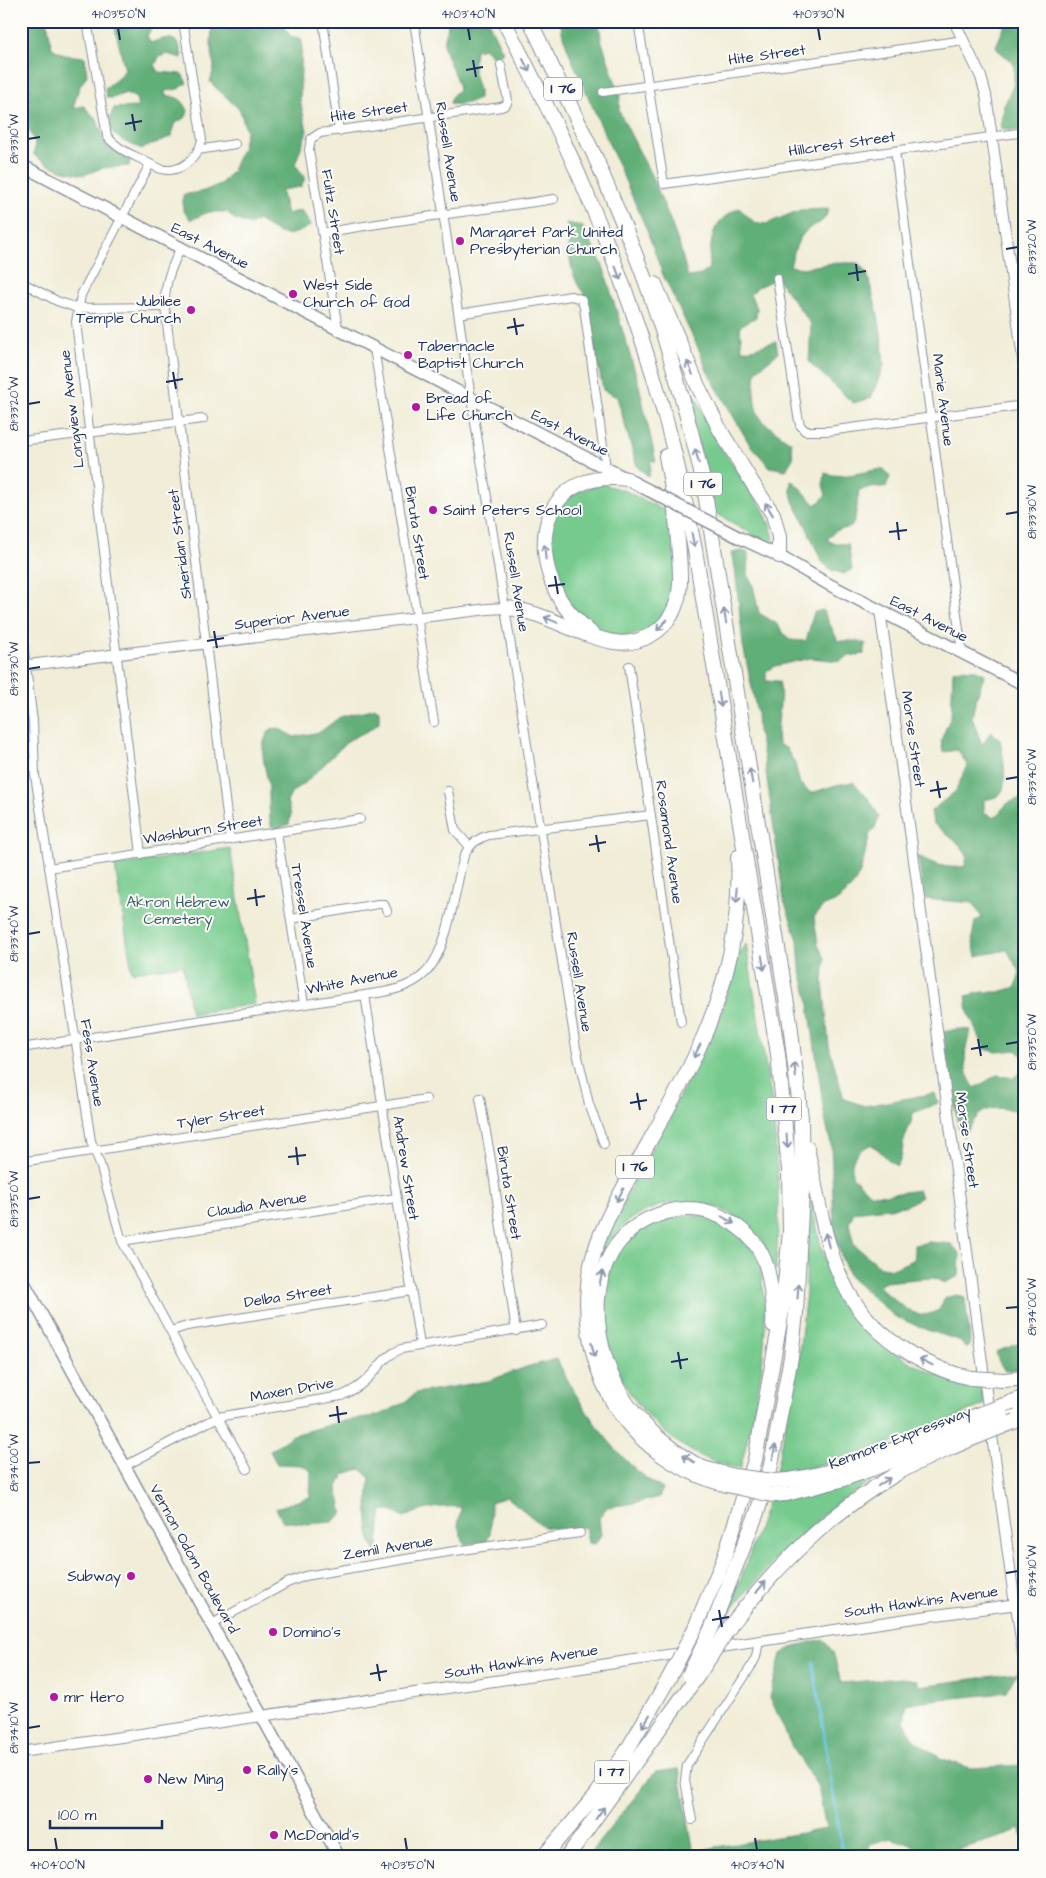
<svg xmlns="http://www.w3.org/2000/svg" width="1046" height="1878" font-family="'Architects Daughter',sans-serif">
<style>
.green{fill:#76ca8d;stroke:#487c76}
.forest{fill:#60ae78;stroke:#3e6e6b}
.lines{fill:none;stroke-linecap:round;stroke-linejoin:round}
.stream{stroke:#66c4e4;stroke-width:2.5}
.minor-casing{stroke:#868e9b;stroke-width:10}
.tertiary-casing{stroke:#868e9b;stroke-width:12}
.secondary-casing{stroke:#868e9b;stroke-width:14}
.motorway-casing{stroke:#868e9b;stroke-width:16}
.minor{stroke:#fff;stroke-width:8}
.tertiary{stroke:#fff;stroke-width:10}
.secondary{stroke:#fff;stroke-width:11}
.motorway{stroke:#fff;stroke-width:14}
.secondary-bridge-casing{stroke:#868e9b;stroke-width:14;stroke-linecap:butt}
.motorway-bridge-casing{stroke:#868e9b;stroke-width:16;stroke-linecap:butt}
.secondary-bridge{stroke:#fff;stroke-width:11}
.motorway-bridge{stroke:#fff;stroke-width:14}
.oneway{stroke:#8d97ae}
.ticks{fill:none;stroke:#1b2f5e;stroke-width:2}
.poi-dot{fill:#b5179e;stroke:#fdfcf7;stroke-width:2}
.labels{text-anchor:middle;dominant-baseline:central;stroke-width:4;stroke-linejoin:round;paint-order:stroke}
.shield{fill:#fdfcf7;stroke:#5f6c8c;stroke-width:1}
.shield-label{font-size:14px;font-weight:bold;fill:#1b2f5e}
.street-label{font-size:15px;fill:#1b2f5e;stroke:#fdfcf7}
.poi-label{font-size:15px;fill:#1b2f5e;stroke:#fdfcf7;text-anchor:start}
.park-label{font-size:15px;fill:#365e6c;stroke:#fdfcf7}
.neatline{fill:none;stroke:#1b2f5e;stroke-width:2}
.ticks-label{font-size:12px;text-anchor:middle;fill:#1b2f5e}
</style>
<rect width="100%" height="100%" fill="#fdfcf7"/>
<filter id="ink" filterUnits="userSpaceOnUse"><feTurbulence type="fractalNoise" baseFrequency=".02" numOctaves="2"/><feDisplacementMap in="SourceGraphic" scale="10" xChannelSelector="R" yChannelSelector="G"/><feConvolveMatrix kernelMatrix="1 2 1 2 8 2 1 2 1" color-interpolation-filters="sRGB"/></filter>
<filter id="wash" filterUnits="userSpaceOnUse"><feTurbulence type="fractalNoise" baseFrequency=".0096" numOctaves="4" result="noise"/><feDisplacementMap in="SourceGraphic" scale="20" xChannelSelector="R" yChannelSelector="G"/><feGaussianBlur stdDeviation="1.12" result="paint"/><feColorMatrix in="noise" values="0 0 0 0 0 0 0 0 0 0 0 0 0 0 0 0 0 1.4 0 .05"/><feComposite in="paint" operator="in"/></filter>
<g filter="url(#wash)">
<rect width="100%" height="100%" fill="#f1edd8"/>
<g class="green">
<path d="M694,393c8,16 14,34 23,49 20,32 49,60 57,97l-5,5 -55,-32 -27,-118z"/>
<path d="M600,484l24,6 49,25 3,68 -8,29 -13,16 -33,11 -26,-9 -30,-29 -16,-36 2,-47 16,-23z"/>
<path d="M230,848l25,156 -64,10 -8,-49 -51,7 -17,-106z"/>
<path d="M746,944l27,165 5,72v45l-2,44h-2c-4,-10 -7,-20 -12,-29 -5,-8 -14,-15 -22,-21 -32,-24 -74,-23 -107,-2 -17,11 -27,33 -37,49l6,-22 10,-22 97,-183c4,-9 8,-17 11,-26 5,-13 18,-64 26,-70z"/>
<path d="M807,1192h3c5,27 9,53 19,78 24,64 86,106 152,117l3,18 -21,8v2c-59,22 -125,54 -187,57l22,-108 8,-72z"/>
<path d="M679,1216c7,0 15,-1 23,0 20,3 47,23 56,42 3,7 3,15 4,23 10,63 -7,127 -22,188 -44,-8 -82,-36 -108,-73 -29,-42 -43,-115 -4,-156 14,-14 32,-20 51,-24z"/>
<path d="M882,1472h2c-18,13 -37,24 -54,38 -38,31 -71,66 -102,104l23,-64 17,-50 34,-4 32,-6z"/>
</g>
<g class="forest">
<path d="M21,21h26l5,27 12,7 21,2 2,18 -8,13 -6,20 11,-2 13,14 10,26 23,13 -1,7 -27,2 -18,7 -20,-4 -17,-7 -13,-9 1,-12 -6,-13 -8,-2z"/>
<path d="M116,21h35v8l-4,7 4,7c18,-8 29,-7 31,15l-15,-4 -8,3 -4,8 4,7 23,2 5,9 -9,6 -13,2v4c13,2 18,4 23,16l-2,6 -12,7 -2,12 -30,13c-21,-9 -41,-14 -28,-41l24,-1 -2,-9 -10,-5 -13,5h-6l-2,-10 11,-8 9,-10 -11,-46z"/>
<path d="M212,21h73l-1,5 6,10 12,3 -2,61 7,31 -12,33 10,14 -4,9 -20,3 6,24 14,-4 10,15c-24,16 -32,10 -53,-5l-8,5 -16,-6 -7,-7h-19l-17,8 -8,-10v-15l21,-4 16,-7 13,-13 2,-8 7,-14 4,-18 -6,-21 -30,-28 4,-14 -3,-23z"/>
<path d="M447,21h41l15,31 -8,7 -11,-11 -9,2 -2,19 6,21v9c-9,4 -18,6 -29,5l2,-8 7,-7c-3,-14 -11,-27 -15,-41 -2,-9 6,-18 3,-27z"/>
<path d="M560,21h39l2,18 19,57 -1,15 32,64 18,42 11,30 8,30 13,-2 7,-5c5,-31 -1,-46 31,-62l15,14 12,2 34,-14 29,-1c-8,19 -10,11 -22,21 -11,10 -13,23 -17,36l13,2 30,-5h25l9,10 12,46 3,23 2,23 -13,33 -18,5 -44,-41 2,-38 -34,-46 -19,9 -8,8 7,13 -1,9 -16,9 2,24h7l27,-9 2,12 -22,18c-4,44 -2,46 35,71l2,16 -7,12 -16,-3 -20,-22 -43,-74 -7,-19 -37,-77 -17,-47 -74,-168 -9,-24z"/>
<path d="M1004,21h21v107l-5,2h-19l3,-24 10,-22v-21l-15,-12 -3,-5 8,-18z"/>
<path d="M566,223l16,3 21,40 36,119 17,77 -5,-2 -2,17 -12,-10 -20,-70 -14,-7 -19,-97c-16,-17 -15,-47 -18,-70z"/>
<path d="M884,469l6,8 -4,10h-14l-13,3 -4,29 -4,8 -16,4 -8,9 9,4h12l4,25 -8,5 -13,-4 -9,-8 -17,-38 -12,-23 -3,-13 1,-7 4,2 21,22 10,-10 -3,-10 2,-12c19,7 40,-3 59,-4z"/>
<path d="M741,551l7,2v22l5,10 6,28 18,11 12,16 17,1 8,-29 9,-2 15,31h20l8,3 -2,10 -15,2 -9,5 -29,-3 -36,8 -9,5v10h13c5,19 -4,42 -1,63l9,5 8,15 5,20 11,9 25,-8 17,-3 16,17 10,17 -4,12 -5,5 -9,37 -8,16 -14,14 -17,7 -8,10 4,28 7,13 -2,23 6,65 15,53 21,7 70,-13 3,10 -25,10c-1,10 -5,16 -8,24 -3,10 -2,19 -8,29 -12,-6 -14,-16 -27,-21 -16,8 -19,13 -18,31l18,18 16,1 32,-5 3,7 -15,9 -52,6 -5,11 5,22 27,22 12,2 21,-10v-14l15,-3 22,2 9,9 -1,23 -15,7 -10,-5 -18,1 -31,3 -6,4c9,9 32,30 44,29 5,0 11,-3 16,-5l6,-12 11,-3 9,3 5,41 -1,8h-4l-4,-6 -34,-11 -33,-14 -44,-39 -8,-18 -8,-28 -3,-87 -6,-25 -17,-121 -8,-30 -2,-28 -14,-39 -20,-143 -6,-27 -1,-18 -14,-68 -8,-77 -4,-15z"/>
<path d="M961,669l15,1 9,4 -9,25 -4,18 10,28 9,-13 9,7c2,12 10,48 -1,56 -4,3 -11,4 -15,5v12l10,6 14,-15 17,-6v262l-8,-9 -20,2 -12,-3 -17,-37 -2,-16 17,-4h16l17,-5 4,-15 -13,-22 -31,6 -4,-18 3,-17 7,-3 -9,-15 -49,-4 -6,-43c16,8 29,14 47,10l2,-10 -7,-11 -27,-22 -2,-12 25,-20 11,-26 -9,-15 -15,2 -2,-12 10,-24 2,-45z"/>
<path d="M376,708l3,2v13l-8,6 -22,11 -45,44 -12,8 -5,10 4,13 -2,9 -12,5 -6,-3c-2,-12 -2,-24 -2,-36 -2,-22 -14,-42 2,-61l7,-1 16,9 26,-5 20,-15z"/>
<path d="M957,1029l14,1c-7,21 -10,40 4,58l22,-13 16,3 12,-9v47c-6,-6 -10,-6 -18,-7 -27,-4 -31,9 -44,28l-5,-12 -15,-93z"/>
<path d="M1025,1341v27l-20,3 -6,-9 -3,-10z"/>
<path d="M557,1359c21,45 62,106 106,130l-4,8 -23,6 -29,4 -8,11 2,17 -6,9 -7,-1 -3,-16 -17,3 -24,-3 -37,-30 -16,5 -1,33 -4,7 -22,2 -6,-18 3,-19c-24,-1 -35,1 -57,10l-13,-6 -9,-1 -5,44c-13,-18 -9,-55 -7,-76l-10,-9 -16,5 -7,15 6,24 -11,9 -23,2 -27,-3 -6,-13 34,-11 1,-26 -9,-6 -25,-1 -7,-13 23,-16 46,-13 40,-7 23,-11 14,-11 72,-12 38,-14z"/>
<path d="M823,1639l10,13 8,31 61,-5 15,2 3,6 97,-13 -11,19c-33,6 -66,5 -99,12l-3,17 10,19 26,18 30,10 53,-3 2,3v78l-5,-19 -10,7 -46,14 -26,6 -47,-16 -21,6 -3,13h-280l68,-85 24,-3 15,84 17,-5 115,-19 -8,-42 -27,-42 -21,-48 11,-43 14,-8z"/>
</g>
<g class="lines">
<path class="stream" d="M813,1662l30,195"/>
</g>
</g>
<g filter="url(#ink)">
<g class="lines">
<defs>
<g id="minor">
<path d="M87,21l20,115c8,11 20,17 32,22 7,4 14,8 22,11 19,5 37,-11 41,-29l-19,-119"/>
<path d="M323,21l16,110"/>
<path d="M414,21l57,377 105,650 13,56 15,40"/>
<path d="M638,21l26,163 361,-52"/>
<path d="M603,92l361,-52"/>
<path d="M198,150l37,-6"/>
<path d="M895,151l67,501"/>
<path d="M323,233c76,-14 154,-22 231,-34"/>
<path d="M181,247c-10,21 -17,37 -16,60l65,533"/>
<path d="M777,278l21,138 2,9 5,6h23l197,-26"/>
<path d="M21,282l36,19 20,7 88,-1"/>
<path d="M459,314l112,-18 10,3 3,8 22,161"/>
<path d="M338,329l-29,-179 2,-11 9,-6 181,-26 5,-2 2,-4 -7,-36"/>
<path d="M374,348l60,374"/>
<path d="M21,441l182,-22"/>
<path d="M21,627l12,95 2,53 56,366 9,23 22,77 77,143 48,85"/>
<path d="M629,666l52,356"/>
<path d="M448,791l7,39 15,17"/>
<path d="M277,833l27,171"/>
<path d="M141,854l-65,-532 5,-27 69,-131"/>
<path d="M49,868l311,-49"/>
<path d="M291,919l87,-15h6l3,7"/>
<path d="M365,995l55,350"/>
<path d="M21,1048l363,-56c16,-3 33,-9 44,-22 21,-24 27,-82 36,-114 5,-11 14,-18 25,-21l162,-20"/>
<path d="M480,1098l12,68 24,165"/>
<path d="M21,1162l405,-63"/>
<path d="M122,1241l274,-43"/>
<path d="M171,1331l16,-5 224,-35"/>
<path d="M125,1466l93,-49 123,-21c9,-4 17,-8 24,-15 14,-12 17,-24 36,-32l141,-24"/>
<path d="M1015,1605l10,69"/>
<path d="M212,1624l75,-41 18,-7 143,-24 132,-19"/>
<path d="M692,1820l-7,-40 2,-15 65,-100 4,-8 3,-16"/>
</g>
<g id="tertiary">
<path d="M954,21l27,56 5,18 39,278"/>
<path d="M880,610l135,995"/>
<path d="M21,666l467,-57 18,-1"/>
<path d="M21,1752l893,-134 96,-13h15"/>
</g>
<g id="secondary">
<path d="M21,165l629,326"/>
<path d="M738,537l41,19 49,28 197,101"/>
<path d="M21,1277l318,580"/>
</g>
<g id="motorway">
<path d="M504,21c27,54 56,108 79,164 32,74 60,150 81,228 13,45 22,91 31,137l83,504 11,116 1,61 -7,74 -28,155 -32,101 -29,69"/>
<path d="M530,21l68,142"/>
<path d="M595,157c19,45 39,90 55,137 21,61 38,123 53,186l87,543 11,95 1,73 -6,122 -5,44 -20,108 -13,45 -46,117"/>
<path d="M655,284l43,102 22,44 36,59 17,25 6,23v19"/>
<path d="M506,608c38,3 71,28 108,34 13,2 26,-1 37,-7 11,-6 20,-17 24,-28 7,-17 5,-35 4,-53 -2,-33 -6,-65 -13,-98"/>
<path d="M591,633c-12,-11 -25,-22 -33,-37 -31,-61 -8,-127 69,-117"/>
<path d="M807,1148c19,83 22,159 104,206 19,11 39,20 60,24"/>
<path d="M1004,1380l21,-2"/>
<path d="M1012,1402l13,-5"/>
<path d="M1015,1411l10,-3"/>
<path d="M734,1476c-10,-3 -23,-5 -33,-9 -25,-13 -49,-33 -67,-54 -49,-61 -58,-176 33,-201 25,-7 50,-1 71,15 26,19 31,41 34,72 1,9 2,17 1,26"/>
<path d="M788,1480c62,-9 119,-36 176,-60"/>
<path d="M727,1485c-49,-13 -93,-43 -117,-88 -21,-40 -28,-88 -19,-132 7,-31 23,-60 38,-87 26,-48 56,-96 77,-147 23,-55 35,-114 32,-174"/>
<path d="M786,1494l55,-14 31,-11 95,-40"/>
<path d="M731,1625c46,-60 99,-112 165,-151 23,-14 49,-23 73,-34"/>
<path d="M543,1857l53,-62 30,-43 43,-74"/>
<path d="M567,1857l132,-183"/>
</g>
</defs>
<use href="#minor" class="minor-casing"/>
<use href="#tertiary" class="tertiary-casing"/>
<use href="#secondary" class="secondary-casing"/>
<use href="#motorway" class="motorway-casing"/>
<use href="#minor" class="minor"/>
<use href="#tertiary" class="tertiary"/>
<use href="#secondary" class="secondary"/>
<use href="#motorway" class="motorway"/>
<defs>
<path id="secondary-bridge" d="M650,491l88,46"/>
<g id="motorway-bridge">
<path d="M971,1378l33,2"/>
<path d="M964,1420l48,-18"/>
<path d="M967,1429l35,-13"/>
<path d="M969,1440l47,-19"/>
<path d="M734,1476l40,5 14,-1"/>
<path d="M727,1485l45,10 14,-1"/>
<path d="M699,1674l32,-49"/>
<path d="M689,1675l23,-48"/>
<path d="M669,1678l25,-48"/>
</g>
</defs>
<use href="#secondary-bridge" class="secondary-bridge-casing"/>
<use href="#motorway-bridge" class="motorway-bridge-casing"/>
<use href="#secondary-bridge" class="secondary-bridge"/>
<use href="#motorway-bridge" class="motorway-bridge"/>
</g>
<defs><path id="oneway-shaft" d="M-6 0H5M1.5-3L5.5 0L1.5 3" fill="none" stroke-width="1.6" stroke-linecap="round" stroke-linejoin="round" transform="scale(1.25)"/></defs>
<g class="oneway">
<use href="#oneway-shaft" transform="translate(526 65) rotate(63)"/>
<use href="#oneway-shaft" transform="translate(618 273) rotate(69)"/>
<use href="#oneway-shaft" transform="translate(690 368) rotate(-113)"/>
<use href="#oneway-shaft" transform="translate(697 456) rotate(-104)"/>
<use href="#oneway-shaft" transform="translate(769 509) rotate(-122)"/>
<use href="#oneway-shaft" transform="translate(693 540) rotate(79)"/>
<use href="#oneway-shaft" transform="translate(545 552) rotate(-95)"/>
<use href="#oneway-shaft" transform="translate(725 616) rotate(-99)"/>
<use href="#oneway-shaft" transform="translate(551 620) rotate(-157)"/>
<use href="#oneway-shaft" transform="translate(662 625) rotate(133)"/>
<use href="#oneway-shaft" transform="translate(720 700) rotate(81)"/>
<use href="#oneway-shaft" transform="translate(751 776) rotate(-100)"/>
<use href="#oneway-shaft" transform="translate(737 895) rotate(95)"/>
<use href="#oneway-shaft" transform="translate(763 963) rotate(81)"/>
<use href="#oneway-shaft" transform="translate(697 1051) rotate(117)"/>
<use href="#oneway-shaft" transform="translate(795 1070) rotate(-96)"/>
<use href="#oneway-shaft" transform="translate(787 1141) rotate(86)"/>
<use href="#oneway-shaft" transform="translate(620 1195) rotate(118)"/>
<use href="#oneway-shaft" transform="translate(728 1220) rotate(30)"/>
<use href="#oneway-shaft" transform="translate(827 1240) rotate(-104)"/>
<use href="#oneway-shaft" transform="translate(601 1278) rotate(-77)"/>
<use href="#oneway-shaft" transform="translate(798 1291) rotate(-86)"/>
<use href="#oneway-shaft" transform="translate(593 1350) rotate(77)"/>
<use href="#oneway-shaft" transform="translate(926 1362) rotate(-153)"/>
<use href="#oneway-shaft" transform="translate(774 1452) rotate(-78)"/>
<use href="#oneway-shaft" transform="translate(689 1459) rotate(-149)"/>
<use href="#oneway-shaft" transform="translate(884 1482) rotate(-34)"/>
<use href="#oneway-shaft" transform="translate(761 1587) rotate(-50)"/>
<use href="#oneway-shaft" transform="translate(646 1721) rotate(122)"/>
<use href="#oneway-shaft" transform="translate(600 1813) rotate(-54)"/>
</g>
</g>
<path class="ticks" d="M118,28l2,12M468,28l2,12M818,28l2,12M473,60l3,17M466,70l17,-3M132,114l3,17M125,124l17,-3M28,139l12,-2M1006,249l12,-2M856,264l2,17M848,274l18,-3M514,318l3,17M507,328l17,-3M173,372l3,17M166,382l17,-3M28,404l12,-2M1006,514l12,-2M897,522l2,18M889,532l18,-2M555,576l3,18M548,586l17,-2M214,631l3,17M207,641l17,-3M28,669l12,-2M1006,779l12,-2M937,781l3,17M930,791l17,-3M596,835l3,17M589,845l17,-3M255,889l2,17M247,899l18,-3M28,934l12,-2M978,1039l3,17M1006,1044l12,-2M971,1049l17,-3M637,1093l3,17M630,1103l17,-3M296,1147l2,18M288,1157l18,-2M28,1199l12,-2M1006,1308l12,-1M678,1352l3,17M671,1362l17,-3M337,1406l2,17M329,1416l18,-3M28,1463l12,-1M1006,1573l12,-2M719,1610l3,17M712,1620l17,-3M377,1664l3,17M370,1674l17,-3M28,1728l12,-2M55,1838l2,12M405,1838l2,12M755,1838l2,12"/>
<g class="poi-dot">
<circle cx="460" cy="241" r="5"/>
<circle cx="293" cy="294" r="5"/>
<circle cx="191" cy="310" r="5"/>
<circle cx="408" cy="355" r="5"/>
<circle cx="416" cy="407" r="5"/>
<circle cx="433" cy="510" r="5"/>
<circle cx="131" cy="1576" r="5"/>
<circle cx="273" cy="1632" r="5"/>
<circle cx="54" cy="1697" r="5"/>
<circle cx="247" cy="1770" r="5"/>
<circle cx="148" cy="1779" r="5"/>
<circle cx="274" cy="1835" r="5"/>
</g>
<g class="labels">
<g class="shield">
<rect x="544" y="77.5" width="38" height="23" rx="4"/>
<rect x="684" y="472.5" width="38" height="23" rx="4"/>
<rect x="766.5" y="1097.5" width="35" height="23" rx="4"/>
<rect x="616" y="1155.5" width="38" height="23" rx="4"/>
<rect x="594.5" y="1760.5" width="35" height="23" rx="4"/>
</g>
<g class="shield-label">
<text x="563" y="89">I 76</text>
<text x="703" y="484">I 76</text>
<text x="784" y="1109">I 77</text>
<text x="635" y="1167">I 76</text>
<text x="612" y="1772">I 77</text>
</g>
<g class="street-label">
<text transform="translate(767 55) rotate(-8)">Hite Street</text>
<text transform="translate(369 112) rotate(-8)">Hite Street</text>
<text transform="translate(842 144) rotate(-8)">Hillcrest Street</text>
<text transform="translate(448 152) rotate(81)">Russell Avenue</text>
<text transform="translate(333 212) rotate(81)">Fultz Street</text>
<text transform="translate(210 246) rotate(27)">East Avenue</text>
<text transform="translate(943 400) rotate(83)">Marie Avenue</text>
<text transform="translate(72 409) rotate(-97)">Longview Avenue</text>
<text transform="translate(570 433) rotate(27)">East Avenue</text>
<text transform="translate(417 533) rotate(81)">Biruta Street</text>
<text transform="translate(180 544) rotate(-97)">Sheridan Street</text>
<text transform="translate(516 582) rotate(81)">Russell Avenue</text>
<text transform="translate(292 618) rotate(-7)">Superior Avenue</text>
<text transform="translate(929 619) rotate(27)">East Avenue</text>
<text transform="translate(913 739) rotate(82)">Morse Street</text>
<text transform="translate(203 830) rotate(-9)">Washburn Street</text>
<text transform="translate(669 842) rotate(82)">Rosamond Avenue</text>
<text transform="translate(304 916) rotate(81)">Tressel Avenue</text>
<text transform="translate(352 981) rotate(-11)">White Avenue</text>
<text transform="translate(579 982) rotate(81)">Russell Avenue</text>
<text transform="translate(92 1063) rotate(81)">Fess Avenue</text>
<text transform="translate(221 1117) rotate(-9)">Tyler Street</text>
<text transform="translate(967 1140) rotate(82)">Morse Street</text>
<text transform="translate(406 1168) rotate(81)">Andrew Street</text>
<text transform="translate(509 1193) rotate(81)">Biruta Street</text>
<text transform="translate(257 1205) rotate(-9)">Claudia Avenue</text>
<text transform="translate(288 1296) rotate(-9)">Delba Street</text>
<text transform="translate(292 1390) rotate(-10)">Maxen Drive</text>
<text transform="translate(900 1438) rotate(-21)">Kenmore Expressway</text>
<text transform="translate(388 1548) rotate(-9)">Zemil Avenue</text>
<text transform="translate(194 1559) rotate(61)">Vernon Odom Boulevard</text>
<text transform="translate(921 1602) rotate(-8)">South Hawkins Avenue</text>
<text transform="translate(521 1662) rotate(-9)">South Hawkins Avenue</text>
</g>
<g class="poi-label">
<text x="470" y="232">Margaret Park United<tspan x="470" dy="17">Presbyterian Church</tspan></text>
<text x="303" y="285">West Side<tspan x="303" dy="17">Church of God</tspan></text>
<text x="181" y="301" text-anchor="end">Jubilee<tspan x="181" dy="17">Temple Church</tspan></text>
<text x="418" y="346">Tabernacle<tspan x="418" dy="17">Baptist Church</tspan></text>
<text x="426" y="398">Bread of<tspan x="426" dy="17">Life Church</tspan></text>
<text x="443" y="510">Saint Peters School</text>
<text x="121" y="1576" text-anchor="end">Subway</text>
<text x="283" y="1632">Domino's</text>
<text x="64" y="1697">mr Hero</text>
<text x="257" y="1770">Rally's</text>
<text x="158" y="1779">New Ming</text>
<text x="284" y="1835">McDonald's</text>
</g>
<g class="park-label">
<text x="178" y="902">Akron Hebrew<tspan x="178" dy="17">Cemetery</tspan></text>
</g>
</g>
<rect width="1046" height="1878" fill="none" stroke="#fdfcf7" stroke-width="55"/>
<path d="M50 1820v8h112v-8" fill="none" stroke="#1b2f5e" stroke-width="2.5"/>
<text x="58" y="1820" font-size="15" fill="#1b2f5e" stroke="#fdfcf7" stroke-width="4" paint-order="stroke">100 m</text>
<rect x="28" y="28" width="990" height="1822" class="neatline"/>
<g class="ticks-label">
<text x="118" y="18">41°03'50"N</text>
<text x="468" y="18">41°03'40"N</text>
<text x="818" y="18">41°03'30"N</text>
<text transform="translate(14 139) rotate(-90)" y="4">81°33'10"W</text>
<text transform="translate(1032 247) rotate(-90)" y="4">81°33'20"W</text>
<text transform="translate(14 404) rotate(-90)" y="4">81°33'20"W</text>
<text transform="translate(1032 512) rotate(-90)" y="4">81°33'30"W</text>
<text transform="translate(14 669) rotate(-90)" y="4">81°33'30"W</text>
<text transform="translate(1032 777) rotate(-90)" y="4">81°33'40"W</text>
<text transform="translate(14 934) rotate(-90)" y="4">81°33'40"W</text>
<text transform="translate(1032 1042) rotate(-90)" y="4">81°33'50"W</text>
<text transform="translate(14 1199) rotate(-90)" y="4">81°33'50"W</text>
<text transform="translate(1032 1307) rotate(-90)" y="4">81°34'00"W</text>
<text transform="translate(14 1463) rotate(-90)" y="4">81°34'00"W</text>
<text transform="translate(1032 1571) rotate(-90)" y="4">81°34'10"W</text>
<text transform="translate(14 1728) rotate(-90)" y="4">81°34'10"W</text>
<text x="57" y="1869">41°04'00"N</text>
<text x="407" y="1869">41°03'50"N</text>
<text x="757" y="1869">41°03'40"N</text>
</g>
</svg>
